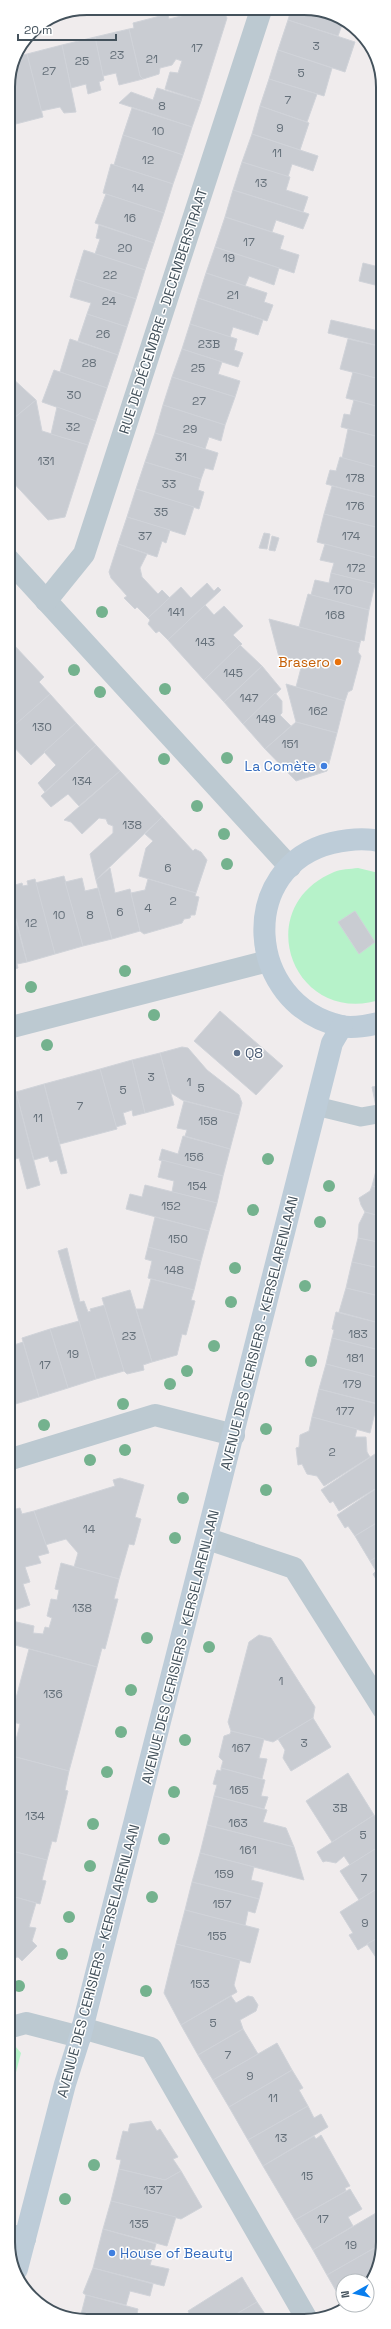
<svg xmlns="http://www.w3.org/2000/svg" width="391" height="2329" font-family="'Space Grotesk',sans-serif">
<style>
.green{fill:#b6f2c9}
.building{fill:#c9ccd2;stroke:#d0d3d9}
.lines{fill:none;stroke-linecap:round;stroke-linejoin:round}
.lane{stroke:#bcc9d1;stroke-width:19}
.street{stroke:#bcc9d1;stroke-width:22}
.secondary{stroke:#bdccd8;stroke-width:22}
.tree{fill:#74b28e}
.food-dot{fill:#e8710a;stroke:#fff;stroke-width:1.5}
.shop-dot{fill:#3f7fe0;stroke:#fff;stroke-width:1.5}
.service-dot{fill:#5c6f8a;stroke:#fff;stroke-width:1.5}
.labels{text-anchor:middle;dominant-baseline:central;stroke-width:3;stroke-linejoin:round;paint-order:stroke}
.number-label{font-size:12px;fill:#65707a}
.street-label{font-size:14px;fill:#44525c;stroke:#fff}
.food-label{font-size:14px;fill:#c56008;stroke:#fff;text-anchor:end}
.shop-label{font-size:14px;fill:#366cbe;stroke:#fff;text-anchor:end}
.service-label{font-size:14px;fill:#4e5e75;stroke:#fff;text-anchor:start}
.rim{fill:none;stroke:#44525c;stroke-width:2}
</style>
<rect width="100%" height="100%" fill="#f0eced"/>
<g class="green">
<path d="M358,868l25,6v125c-89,30 -135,-91 -49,-127 7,-3 16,-3 24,-4z"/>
<path d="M15,2046l6,7 -13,50v-54z"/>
</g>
<g class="building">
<path d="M210,9h12l5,9 -26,83 -36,-12 5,-17 8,1 4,-12 -6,-2 -4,6 -12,3 -1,6 -16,5 -3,-3 -11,-47 5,-1 -1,-5 35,-9 1,5z"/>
<path d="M291,10l33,1 21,13 -3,1 -4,11 -50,-16z"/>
<path d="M288,20l67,22 -10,30 -67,-22z"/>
<path d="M129,29l11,47 3,3 -24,6 -3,-12 -13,3 -8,-39z"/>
<path d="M362,34l1,1 5,11 -4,-1z"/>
<path d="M95,37l9,43 -5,2 2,8 -13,4 -2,-10 -15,4 -9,-43z"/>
<path d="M62,45l14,67 -12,1 -4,-6 -19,4 -14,-57z"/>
<path d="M278,50l54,18 -8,28 -55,-17z"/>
<path d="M27,54l16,63 -35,9v-44l7,-25z"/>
<path d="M269,79l48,15 -10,28 -47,-16z"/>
<path d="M157,88l44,13 -9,26 -73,-24 12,-11 22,8z"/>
<path d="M260,106l49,17 -9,27 -48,-16z"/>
<path d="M132,108l60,19 -9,28 -60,-20z"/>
<path d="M252,134l66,22 -5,15 -21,-7 -4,13 -46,-15z"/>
<path d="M123,135l60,20 -10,29 -59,-19z"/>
<path d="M242,162l48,15 -4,13 22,7 -5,15 -70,-22z"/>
<path d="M111,164l62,20 -9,29 -61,-20z"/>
<path d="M233,190l76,24 -6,15 -27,-9 -4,12 -47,-15z"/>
<path d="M106,194l58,19 -10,30 -59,-20z"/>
<path d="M225,217l59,19 -4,13 19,6 -5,18 -79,-26z"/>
<path d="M99,225l55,18 -9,27 -50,-16 5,-15 -4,-1z"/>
<path d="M215,247l64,21 -5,17 -25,-9 -4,10 -39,-13z"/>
<path d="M84,250l61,20 -9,29 -61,-20z"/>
<path d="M363,263l20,5v19l-24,-6z"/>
<path d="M206,273l61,20 -3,9 9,3 -6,16 -69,-23z"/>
<path d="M75,279l61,20 -9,28 -40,-13 4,-11 -21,-6z"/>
<path d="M198,298l65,22 -5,15 -25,-8 -3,10 -40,-13z"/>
<path d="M87,314l40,13 -9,28 -40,-14z"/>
<path d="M331,320l52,12v15l-55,-14z"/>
<path d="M190,324l47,15 -3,11 9,3 -5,14 -56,-18z"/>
<path d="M70,339l48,16 -11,33 -47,-16z"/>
<path d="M348,339l35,8v33l-43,-11z"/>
<path d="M182,349l40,13 -4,12 22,7 -5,16 -63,-20z"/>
<path d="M54,370l53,18 -11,33 -54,-19z"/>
<path d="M8,371l4,4 -4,4z"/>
<path d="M353,372l30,8v28l-37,-10z"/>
<path d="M11,377l25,23 -28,23v-44z"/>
<path d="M172,377l63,20 -10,28 -62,-20z"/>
<path d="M36,400l6,31 46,14 -23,72 -17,3 -40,-43v-54z"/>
<path d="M354,400l29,8v30l-42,-11 3,-13 6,1z"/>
<path d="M163,405l62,20 -4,16 -12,-4 -4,12 -50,-16z"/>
<path d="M57,407l39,14 -8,24 -37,-11z"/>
<path d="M348,429l35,9v31l-41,-11z"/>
<path d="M155,433l63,20 -5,17 -8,-2 -4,11 -56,-17z"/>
<path d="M340,457l43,12v30l-57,-15 4,-14 6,1z"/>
<path d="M145,462l56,17 -3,11 6,2 -5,17 -63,-20z"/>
<path d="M332,486l51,13v30l-59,-15z"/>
<path d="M136,489l58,18 -9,28 -58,-18z"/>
<path d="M324,514l59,15 -2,30 -64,-17z"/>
<path d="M127,517l43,13 -4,13 -4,-2 -5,16 -39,-13z"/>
<path d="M264,533l6,1 -3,15 -8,-1z"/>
<path d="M272,536l7,2 -4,13 -6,-1z"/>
<path d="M118,544l29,10 -7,14 2,9 16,17 4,-4 8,8 -22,20 -11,-11 -2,2 -11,-11 3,-2 -16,-18 -2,-6z"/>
<path d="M325,544l56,15 -6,25 -44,-11 3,-10 -14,-3z"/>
<path d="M331,573l44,11 -6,26 -58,-15 4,-15 14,3z"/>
<path d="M207,583l7,8 4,-4 3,3 -53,50 -9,-9 -3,2 -8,-9 2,-4 -2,-2 33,-31 10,11z"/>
<path d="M308,594l61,16 -5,31 -3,-1 -1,3 -61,-16z"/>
<path d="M205,605l9,10 10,-9 19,20 -10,9 9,9 -38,36 -36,-40z"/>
<path d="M269,619l91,24 -2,9 3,4 -9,34 -4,2 -3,9 -49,-14 6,-23 -23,-7z"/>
<path d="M13,644l31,33 -5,5 11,12 -42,37v-86z"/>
<path d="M240,645l22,21 -38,36 -20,-22z"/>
<path d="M262,666l19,23 -38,35 -19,-22z"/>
<path d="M286,684l59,17 -8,32 -41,-11z"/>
<path d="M275,693l7,8v12l-2,2 11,11 -26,23 -22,-25z"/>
<path d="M50,694l26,29 -45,42 -23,-24v-10z"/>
<path d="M296,722l41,11 -10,38 -31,10 -31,-32z"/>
<path d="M76,723l20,22 -51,47 -7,-9 18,-18 -12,-13z"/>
<path d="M96,745l24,26 -41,35 -11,-12 -17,13 -10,-11z"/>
<path d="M120,771l42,46 -66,63 -6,-26 23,-21v-7l-5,-2 -2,-5 -7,-1 -17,16 -11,-12 -7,-2z"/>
<path d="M162,817l31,34 2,-2 6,3 6,8 -11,33 -57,-17 7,-28 7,-7 -8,-7z"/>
<path d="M110,868l5,25 15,-4 10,42 -28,8 -16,-59z"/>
<path d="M64,876l19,70 -28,8 -20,-71z"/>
<path d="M82,878l3,13 13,-3 14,51 -29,7 -18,-64z"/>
<path d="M35,879l20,75 -28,8 -19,-75 14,-4 1,3 5,-1 -1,-4z"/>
<path d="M148,879l48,14 -1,3 4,1 -4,18h-4l-1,3 -6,1 -2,4 -38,11 -4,-3 -9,-38 14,-3z"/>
<path d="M8,893l19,69 -10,2 1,4 -10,3z"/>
<path d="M355,911l20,31 -16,12 -21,-32z"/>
<path d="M220,1011l63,55 -27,29 -62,-54z"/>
<path d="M182,1047l6,1 19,22 32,25 3,8 -3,12 -57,-15 -11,-7 -11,-40z"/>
<path d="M160,1053l14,52 -29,8 -13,-53z"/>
<path d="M132,1060l13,53 -12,3 -1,-6 -9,3 3,11 -10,3 -16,-58z"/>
<path d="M100,1069l17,60 -57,15 -16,-60z"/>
<path d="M44,1084l23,89 -6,1 -4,-14 -7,2 -2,-6 -14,4 -18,-68z"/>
<path d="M383,1085v46h-2l-9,-44z"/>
<path d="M16,1092l24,93 -13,4 -8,-31 -11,3v-67z"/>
<path d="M184,1101l55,14 -9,34 -45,-13 2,-6 -10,-2z"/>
<path d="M183,1136l47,13 -7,27 -64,-16 3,-11 16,5z"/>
<path d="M383,1144v45l-11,-3z"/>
<path d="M162,1160l61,16 -6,27 -45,-11 2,-11 -16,-4z"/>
<path d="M145,1185l72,18 -8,28 -83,-22 4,-15 12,3z"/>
<path d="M372,1186l11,3v28l-18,-5 -4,-7 -2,-7 11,-7z"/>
<path d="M365,1212l18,5v26l-25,-5 1,-14z"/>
<path d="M155,1217l54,14 -8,30 -53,-14z"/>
<path d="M358,1238l25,5v26l-31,-7z"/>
<path d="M148,1247l53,14 -7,29 -46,-12 4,-17 -7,-2z"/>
<path d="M67,1248l13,54 4,-1 4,11 3,-1 -1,-2 15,-4 19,66 -28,8 -38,-128z"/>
<path d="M352,1262l31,7v28l-37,-9z"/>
<path d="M151,1279l43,11 -3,10 4,1 -9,34 -4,-1 -5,21 -25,7 -16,-53h7z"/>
<path d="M346,1288l37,9v27l-44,-12z"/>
<path d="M130,1290l22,72 -9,3 1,5 -17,4 -3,-3 -22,-73z"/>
<path d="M336,1312l47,12v27l-51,-13 2,-8 -2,-1z"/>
<path d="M79,1321l17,58 -28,9 -18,-59z"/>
<path d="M50,1329l18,59 -29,9 -17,-59z"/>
<path d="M332,1338l51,13v28l-57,-15z"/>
<path d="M23,1342l16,55 -27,8 -4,-13v-45z"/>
<path d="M326,1364l57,15v26l-64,-16z"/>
<path d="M319,1389l58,15 -7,29 -58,-16z"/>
<path d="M8,1392l4,13 -4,1z"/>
<path d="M312,1417l45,12 -2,8h11l1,15 3,5 -46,29 -7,-10 -10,-2 -5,-10 -4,1 -2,-17 3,-1 1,-12 9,-4z"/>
<path d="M381,1450l2,3v31l-44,27 -6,-10 -3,2 -9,-13z"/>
<path d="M120,1478l24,7 -9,32 6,2 -7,26 -5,-1 -10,35 -45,-12 4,-14 -12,-14 -21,6 -11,-34 81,-25 -2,-6z"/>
<path d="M383,1484v35l-28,17 -7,-10 -3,2 -8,-13z"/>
<path d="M20,1508l2,6 12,-3 15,42 -11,3 3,7 -16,4 5,15 -7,2 7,21 -22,7v-101z"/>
<path d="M383,1519v34l-13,8 -15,-25z"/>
<path d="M383,1553v32l-3,1 -7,-12 3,-3 -6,-10z"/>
<path d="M61,1563l58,16 -5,20h4l-13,50 -3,-1 -5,19 -82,-22 -7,-25 26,6 -1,7 10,1 2,-7 4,1 3,-10 -5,-2 4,-17 6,1 2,-10 -4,-1z"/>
<path d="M259,1635l12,3 44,69 -2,11 -40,24 -42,-11 -3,-9 21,-80z"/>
<path d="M29,1649l68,18 -28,104 -57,-15 8,-32 -10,-3z"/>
<path d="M313,1718l18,29 -40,24 -8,-13 2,-8 -7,-11z"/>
<path d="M231,1731l33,8 -5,19 8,1 -5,20 -41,-11 2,-7 -4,-4 5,-21 6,-2z"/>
<path d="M8,1755l61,16 -4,19 3,1 -12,51 -4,-1 -5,19 -39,-10z"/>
<path d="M221,1768l44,12 -4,16 7,1 -4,12 -50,-13 3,-11 -4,-1 4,-14 4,1z"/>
<path d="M348,1773l26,42 -42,27 -26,-41z"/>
<path d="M214,1796l53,14 -4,12 23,6 8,19 -87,-22z"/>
<path d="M374,1815l9,14v15l-33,21 -6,-9 -8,7 -10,-2 -3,1 -6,-10z"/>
<path d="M207,1825l87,22 10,33 -104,-27z"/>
<path d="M383,1844v41l-24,15 -19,-29z"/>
<path d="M8,1850l39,10 -5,20 4,1 -6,23 -32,-9z"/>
<path d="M200,1853l54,14 -3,13 12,3 -4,16 -67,-17z"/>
<path d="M192,1882l67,17 -4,14 -7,-2 -3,15 -60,-16z"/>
<path d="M383,1885v50l-25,15 -9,-15 4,-2 -13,-21z"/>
<path d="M8,1895l28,8 -7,24 7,1 -4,13 5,5 -15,15 -4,-4 -10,2z"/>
<path d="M185,1910l74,19 -9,34 -74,-19z"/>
<path d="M383,1935v33l-16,-24z"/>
<path d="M176,1944l64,16 -6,25 3,7 -56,33 -17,-32z"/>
<path d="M231,1996l5,7 12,-7 5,1 5,8 -2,6 -16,9 3,9 -45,26 -17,-30z"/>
<path d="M243,2029l15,25 -45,26 -15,-25z"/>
<path d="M277,2043l15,27 -63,37 -16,-27z"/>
<path d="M292,2070l11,18 -4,2 9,16 -60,34 -19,-33z"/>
<path d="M308,2106l6,12 7,-4 7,13 -65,39 -15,-26z"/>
<path d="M151,2121l6,10 3,-2 18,28 -5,2 8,12 -16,9 -46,-11 2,-9 -5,-1 7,-28 5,1 2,-8z"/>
<path d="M321,2135l29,51 -5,2 1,3 -51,29 -32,-54 51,-30 2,3z"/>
<path d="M119,2169l46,11 16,-9 21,36 -21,12 -70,-18z"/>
<path d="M350,2189l12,20 -14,8 5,9 -40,24 -18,-30z"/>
<path d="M111,2201l65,16 -9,29 -64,-17z"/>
<path d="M376,2213l7,12v18l-56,32 -14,-25z"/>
<path d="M103,2229l53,15 -6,21 19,4 -5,17 -71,-18z"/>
<path d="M378,2246l3,7 -4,19 -10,15v-6h-24v22l-16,-28z"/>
<path d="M93,2268l60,16 -3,12 -20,-5 -4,14 -40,-10 -3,-2z"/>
<path d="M242,2277l15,25 -31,18h-33l-5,-9z"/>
<path d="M86,2295l52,14 -2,10 -56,-1z"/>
<path d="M257,2302l12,18h-43z"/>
</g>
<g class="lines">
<path class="lane" d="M316,1106l45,11 17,-3"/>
<g class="street">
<path d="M8,559l282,308"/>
<path d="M46,601l38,-47 177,-544"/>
<path d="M8,1028l260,-67"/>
<path d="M8,1460l147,-45 79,20"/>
<path d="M208,1539l86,29 89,141"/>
<path d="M8,2028l18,-5 54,14"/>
<path d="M82,2028l69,20 157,273"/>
<path d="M8,2234l17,5"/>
</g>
<g class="secondary">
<path d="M383,842c-17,-5 -34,-3 -51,1 -95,23 -88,161 9,183 13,3 29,-1 42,-4"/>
<path d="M17,2269l48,-185 15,-47 252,-994 10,-17"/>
</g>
</g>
<g class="tree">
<circle cx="102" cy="612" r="6"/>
<circle cx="74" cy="670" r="6"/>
<circle cx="165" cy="689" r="6"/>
<circle cx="100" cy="692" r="6"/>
<circle cx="227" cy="758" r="6"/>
<circle cx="164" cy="759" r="6"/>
<circle cx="197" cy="806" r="6"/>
<circle cx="224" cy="834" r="6"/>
<circle cx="227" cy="864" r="6"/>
<circle cx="125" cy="971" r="6"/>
<circle cx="31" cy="987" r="6"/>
<circle cx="154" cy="1015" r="6"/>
<circle cx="47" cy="1045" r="6"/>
<circle cx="268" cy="1159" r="6"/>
<circle cx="329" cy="1186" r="6"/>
<circle cx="253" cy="1210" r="6"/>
<circle cx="320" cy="1222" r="6"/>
<circle cx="235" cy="1268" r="6"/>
<circle cx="305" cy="1286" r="6"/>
<circle cx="231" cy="1302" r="6"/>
<circle cx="214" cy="1346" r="6"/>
<circle cx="311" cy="1361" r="6"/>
<circle cx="187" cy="1371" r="6"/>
<circle cx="170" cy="1384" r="6"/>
<circle cx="123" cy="1404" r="6"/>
<circle cx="44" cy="1425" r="6"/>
<circle cx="266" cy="1429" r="6"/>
<circle cx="125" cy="1450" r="6"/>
<circle cx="90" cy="1460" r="6"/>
<circle cx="266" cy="1490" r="6"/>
<circle cx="183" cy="1498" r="6"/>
<circle cx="175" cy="1538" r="6"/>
<circle cx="147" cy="1638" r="6"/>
<circle cx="209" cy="1647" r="6"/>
<circle cx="131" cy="1690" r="6"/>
<circle cx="121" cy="1732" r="6"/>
<circle cx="185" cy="1740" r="6"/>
<circle cx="107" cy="1772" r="6"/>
<circle cx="174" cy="1792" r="6"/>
<circle cx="93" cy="1824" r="6"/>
<circle cx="164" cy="1839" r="6"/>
<circle cx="90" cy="1866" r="6"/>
<circle cx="152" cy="1897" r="6"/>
<circle cx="69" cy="1917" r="6"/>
<circle cx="62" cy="1954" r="6"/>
<circle cx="19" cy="1986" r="6"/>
<circle cx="146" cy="1991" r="6"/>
<circle cx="94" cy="2165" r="6"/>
<circle cx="65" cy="2199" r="6"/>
</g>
<circle class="food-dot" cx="338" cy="662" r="4"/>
<g class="shop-dot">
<circle cx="324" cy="766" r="4"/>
<circle cx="112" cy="2253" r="4"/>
</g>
<circle class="service-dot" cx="237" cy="1053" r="4"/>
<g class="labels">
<g class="number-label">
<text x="316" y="46">3</text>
<text x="197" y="48">17</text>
<text x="117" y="55">23</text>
<text x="152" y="59">21</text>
<text x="82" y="61">25</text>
<text x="49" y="71">27</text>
<text x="301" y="73">5</text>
<text x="288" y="100">7</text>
<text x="162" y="106">8</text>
<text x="280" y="128">9</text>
<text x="158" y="131">10</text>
<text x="277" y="153">11</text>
<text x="148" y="160">12</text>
<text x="261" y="183">13</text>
<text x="138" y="188">14</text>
<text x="130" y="218">16</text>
<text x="249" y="242">17</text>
<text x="125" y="248">20</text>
<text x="229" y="258">19</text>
<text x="110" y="275">22</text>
<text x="233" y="295">21</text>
<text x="109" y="301">24</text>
<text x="103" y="334">26</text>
<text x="209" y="344">23B</text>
<text x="89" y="363">28</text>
<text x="198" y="368">25</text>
<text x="74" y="395">30</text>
<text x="199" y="401">27</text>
<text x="73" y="427">32</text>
<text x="190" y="429">29</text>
<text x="181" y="457">31</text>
<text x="46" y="461">131</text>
<text x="355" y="478">178</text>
<text x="169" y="484">33</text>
<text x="355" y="506">176</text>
<text x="161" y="512">35</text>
<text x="145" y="536">37</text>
<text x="351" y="536">174</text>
<text x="356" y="568">172</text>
<text x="343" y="590">170</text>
<text x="176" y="612">141</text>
<text x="335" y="615">168</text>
<text x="205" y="642">143</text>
<text x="233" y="673">145</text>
<text x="249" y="698">147</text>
<text x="318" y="711">162</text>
<text x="266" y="719">149</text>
<text x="42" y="727">130</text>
<text x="290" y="744">151</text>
<text x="82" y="781">134</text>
<text x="132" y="825">138</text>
<text x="168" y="868">6</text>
<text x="173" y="901">2</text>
<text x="148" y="908">4</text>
<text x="120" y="912">6</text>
<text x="59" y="915">10</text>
<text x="90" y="915">8</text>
<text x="31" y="923">12</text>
<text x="151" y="1077">3</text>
<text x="189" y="1082">1</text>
<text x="201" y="1088">5</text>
<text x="123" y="1090">5</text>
<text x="80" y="1106">7</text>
<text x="38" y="1118">11</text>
<text x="208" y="1121">158</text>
<text x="194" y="1157">156</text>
<text x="197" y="1186">154</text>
<text x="171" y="1206">152</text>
<text x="178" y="1239">150</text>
<text x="174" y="1270">148</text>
<text x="358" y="1334">183</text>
<text x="129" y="1336">23</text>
<text x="73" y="1354">19</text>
<text x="355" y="1358">181</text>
<text x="45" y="1365">17</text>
<text x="352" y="1384">179</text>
<text x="345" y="1411">177</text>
<text x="332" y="1452">2</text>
<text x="89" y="1529">14</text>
<text x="82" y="1608">138</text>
<text x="281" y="1681">1</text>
<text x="53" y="1694">136</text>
<text x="304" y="1743">3</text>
<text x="241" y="1748">167</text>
<text x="239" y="1790">165</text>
<text x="340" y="1808">3B</text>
<text x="35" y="1816">134</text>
<text x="238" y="1823">163</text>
<text x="363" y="1835">5</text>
<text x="248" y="1850">161</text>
<text x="224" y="1874">159</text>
<text x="364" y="1878">7</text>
<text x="222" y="1904">157</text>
<text x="365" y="1923">9</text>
<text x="217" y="1936">155</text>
<text x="200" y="1984">153</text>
<text x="213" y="2023">5</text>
<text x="228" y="2055">7</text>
<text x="250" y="2076">9</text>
<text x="273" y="2098">11</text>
<text x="281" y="2138">13</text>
<text x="307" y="2176">15</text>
<text x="153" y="2190">137</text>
<text x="323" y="2219">17</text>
<text x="139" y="2224">135</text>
<text x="351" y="2245">19</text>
</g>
<g class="street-label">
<text transform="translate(163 311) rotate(-72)">RUE DE DÉCEMBRE - DECEMBERSTRAAT</text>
<text transform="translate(259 1333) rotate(-76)">AVENUE DES CERISIERS - KERSELARENLAAN</text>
<text transform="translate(180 1647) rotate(-76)">AVENUE DES CERISIERS - KERSELARENLAAN</text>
<text transform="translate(98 1961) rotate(-75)">AVENUE DES CERISIERS - KERSELARENLAAN</text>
</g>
<g class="food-label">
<text x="330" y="662">Brasero</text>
</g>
<g class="shop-label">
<text x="316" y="766">La Comète</text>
<text x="120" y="2253" text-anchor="start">House of Beauty</text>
</g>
<g class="service-label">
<text x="245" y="1053">Q8</text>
</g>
</g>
<path d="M0 0H391V2329H0ZM87 15H304A72 72 0 0 1 376 87V2242A72 72 0 0 1 304 2314H87A72 72 0 0 1 15 2242V87A72 72 0 0 1 87 15Z" fill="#fff" fill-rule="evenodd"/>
<path class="rim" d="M87 15H304A72 72 0 0 1 376 87V2242A72 72 0 0 1 304 2314H87A72 72 0 0 1 15 2242V87A72 72 0 0 1 87 15Z"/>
<g transform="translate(355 2293) rotate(262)"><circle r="19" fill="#ffffff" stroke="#b4babe"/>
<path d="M0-3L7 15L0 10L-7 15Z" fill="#097eee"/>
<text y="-6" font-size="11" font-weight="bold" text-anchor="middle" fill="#44525c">N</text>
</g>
<path d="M18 34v6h98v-6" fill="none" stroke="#44525c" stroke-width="2"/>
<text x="24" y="34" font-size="12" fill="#44525c" stroke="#ffffff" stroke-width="3" paint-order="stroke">20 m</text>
</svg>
